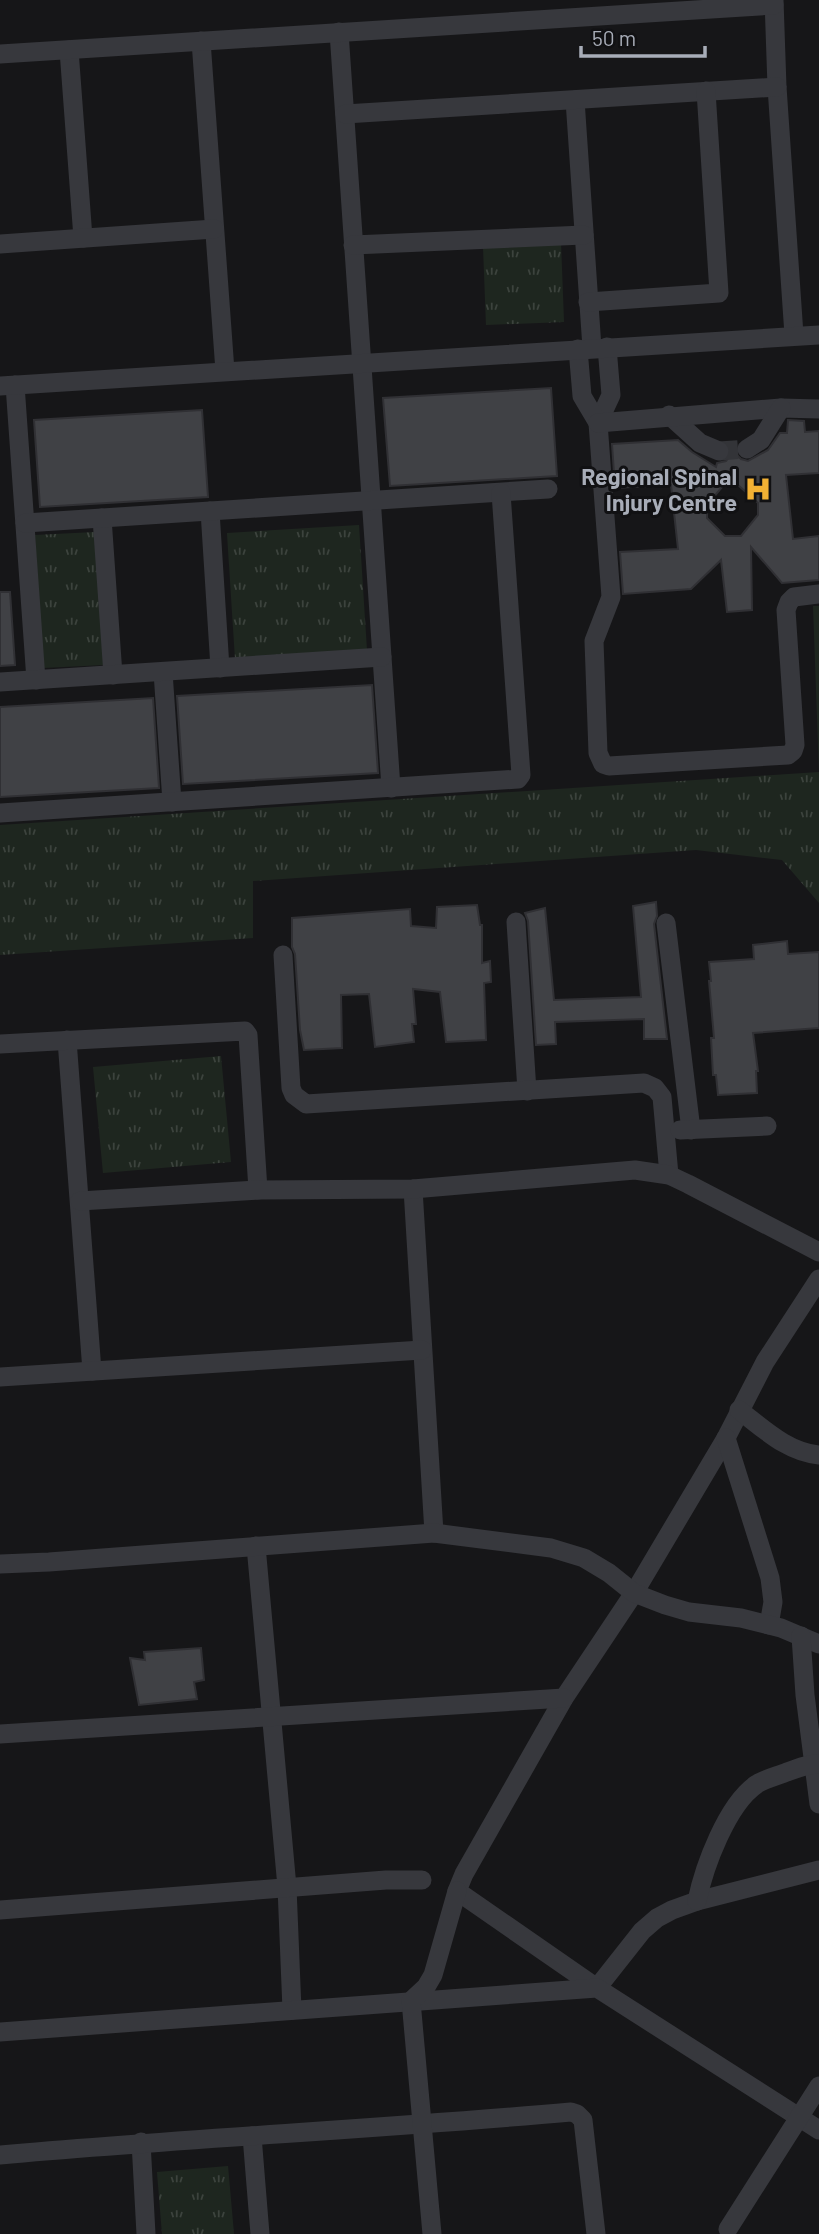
<svg xmlns="http://www.w3.org/2000/svg" width="819" height="2234" font-family="Barlow,sans-serif">
<style>
.park{fill:url(#park-tufts)}
.building{fill:#404145;stroke:#303034;stroke-width:2;fill-rule:evenodd}
.lines{fill:none;stroke-linecap:round;stroke-linejoin:round}
.minor-tunnel{stroke:#333438;stroke-width:19;stroke-dasharray:19 10;stroke-linecap:butt}
.minor{stroke:#37383d;stroke-width:19}
.labels{text-anchor:middle;dominant-baseline:central;stroke-width:6;stroke-linejoin:round;paint-order:stroke}
.poi-label{font-size:23px;font-weight:bold;fill:#a8adb8;stroke:#111113;text-anchor:end}
</style>
<defs>
<pattern id="park-tufts" width="24" height="20" patternUnits="userSpaceOnUse" patternTransform="scale(1.75)"><rect width="24" height="20" fill="#1e261f"/><path d="M3 7l-1-3M5 7V3M7 7l1-3M15 17l-1-3M17 17v-4M19 17l1-3" fill="none" stroke="#3c433d"/></pattern>
</defs>
<rect width="100%" height="100%" fill="#161618"/>
<g class="park">
<path d="M561,243l3,79 -78,3 -3,-79z"/>
<path d="M359,525l8,126 -132,8 -8,-126z"/>
<path d="M95,532l9,133 -61,3 -8,-133z"/>
<path d="M813,606h6v297l-37,-43 -86,-10 -443,31v57l-253,17v-130l819,-53z"/>
<path d="M221,1056l10,106 -128,11 -10,-106z"/>
<path d="M228,2166l6,68h-72l-5,-62z"/>
</g>
<g class="building">
<path d="M551,388l6,88 -167,10 -7,-88z"/>
<path d="M202,410l6,87 -168,10 -6,-87z"/>
<path d="M788,420l16,1 1,11 14,-1v42l-33,2 7,64 26,-3v44l-37,3 -31,-36 1,63 -25,2 -6,-52 -30,29 -68,5 -3,-42 58,-3 -7,-64 -56,3 -3,-44 66,-4 14,12 24,15 1,-4 9,-2 5,-7h5l5,5 7,2 20,-11 12,-17h7zM738,485l20,18v12l-17,21h-16l-18,-18v-13l15,-18z"/>
<path d="M0,592h10l5,73 -15,1z"/>
<path d="M372,685l6,88 -195,11 -6,-88z"/>
<path d="M153,698l6,90 -159,9v-90z"/>
<path d="M656,902l1,14 -3,8 13,115h-23v-20l-89,3 1,22 -20,1 -8,-124 -3,-8 20,-5 9,92 87,-3 -8,-91z"/>
<path d="M477,905l3,20h2v38l8,-2 1,21 -7,1 2,57 -40,2 -6,-50 -27,-3 3,35h-4l2,18 -39,5 -6,-53 -28,1 1,53 -38,2 -4,-20 -5,-76 -3,-7v-29l118,-9 1,17 25,2 1,-21z"/>
<path d="M787,941l1,13 31,-2v76l-66,5 5,38h-2l1,22 -39,2 -2,-20h-3l-2,-37h3l-5,-57h2l-2,-19 45,-3 -1,-14z"/>
<path d="M201,1648l3,32 -10,2 3,17 -58,6 -9,-47 15,2 -1,-8z"/>
</g>
<g class="lines">
<path class="minor-tunnel" d="M719,451l28,-2"/>
<g class="minor">
<path d="M774,0l3,87 17,248"/>
<path d="M339,32l52,756"/>
<path d="M201,41l24,330"/>
<path d="M69,50l14,188"/>
<path d="M0,54l774,-49"/>
<path d="M575,100l17,248"/>
<path d="M345,114l432,-27"/>
<path d="M0,244l214,-15"/>
<path d="M353,245l231,-10"/>
<path d="M588,302l131,-9 -13,-202"/>
<path d="M607,347l4,48 -13,28 13,174 -17,44 4,112 5,11 6,2 179,-11 5,-4 2,-6 -9,-135 3,-8 5,-5 25,-3"/>
<path d="M578,349l4,47 16,27"/>
<path d="M15,385l21,295"/>
<path d="M0,386l819,-51"/>
<path d="M669,415l31,28 19,8"/>
<path d="M598,423l183,-15 38,1"/>
<path d="M747,449l14,-9 20,-32"/>
<path d="M210,511l10,157"/>
<path d="M102,518l11,157"/>
<path d="M25,523l523,-34"/>
<path d="M163,672l9,130"/>
<path d="M0,682l382,-25"/>
<path d="M0,813l518,-34 3,-4 -20,-282"/>
<path d="M516,922l11,169"/>
<path d="M666,923l25,207"/>
<path d="M283,955l8,133 3,7 12,9 338,-21 11,5 7,9 7,78"/>
<path d="M67,1040l25,331"/>
<path d="M0,1044l245,-13 3,4 10,155"/>
<path d="M680,1130l87,-4"/>
<path d="M413,1189l21,344"/>
<path d="M80,1201l178,-11 155,-1 222,-19 34,5 19,9 131,68"/>
<path d="M819,1279l-54,83 -39,76 -92,155 -70,105 -100,176 -7,17 140,97 45,-57 15,-13 15,-8 25,-9 122,-31"/>
<path d="M0,1377l422,-27"/>
<path d="M739,1410c25,19 48,42 80,45"/>
<path d="M726,1438l44,140 3,24 -4,23"/>
<path d="M256,1546l31,341 5,123"/>
<path d="M0,1564l49,-2 385,-29 117,15 33,10 25,15 25,20 31,12 24,7 52,6 40,10 38,16"/>
<path d="M801,1636l4,59 14,109"/>
<path d="M0,1734l564,-36"/>
<path d="M697,1901c7,-34 30,-97 60,-117 8,-5 20,-8 30,-12 11,-4 21,-8 32,-8"/>
<path d="M0,1910l386,-30h36"/>
<path d="M0,2032l597,-44 222,142"/>
<path d="M252,2136l8,98"/>
<path d="M141,2142l5,92"/>
<path d="M0,2155c190,-17 381,-26 571,-43l6,2 6,6 13,114"/>
<path d="M728,2229l91,-143"/>
<path d="M432,2234l-21,-233 15,-14 7,-12 24,-84"/>
</g>
</g>
<defs>
<symbol id="hospital-bare" viewBox="-9 -9 18 18"><path d="M-5-5h3v3.5h4V-5h3V5h-3V1.5h-4V5h-3Z" fill="#f2b134" stroke="#111113" stroke-width="2.5" paint-order="stroke"/></symbol>
</defs>
<g fill-rule="evenodd">
<use href="#hospital-bare" x="739" y="470" width="38" height="38"/>
</g>
<g class="labels">
<g class="poi-label">
<text x="737" y="476">Regional Spinal<tspan x="737" dy="26">Injury Centre</tspan></text>
</g>
</g>
<path d="M581 46v10h124v-10" fill="none" stroke="#a8adb8" stroke-width="3.5"/>
<text x="592" y="46" font-size="21" fill="#a8adb8" stroke="#111113" stroke-width="5" paint-order="stroke">50 m</text>
</svg>
